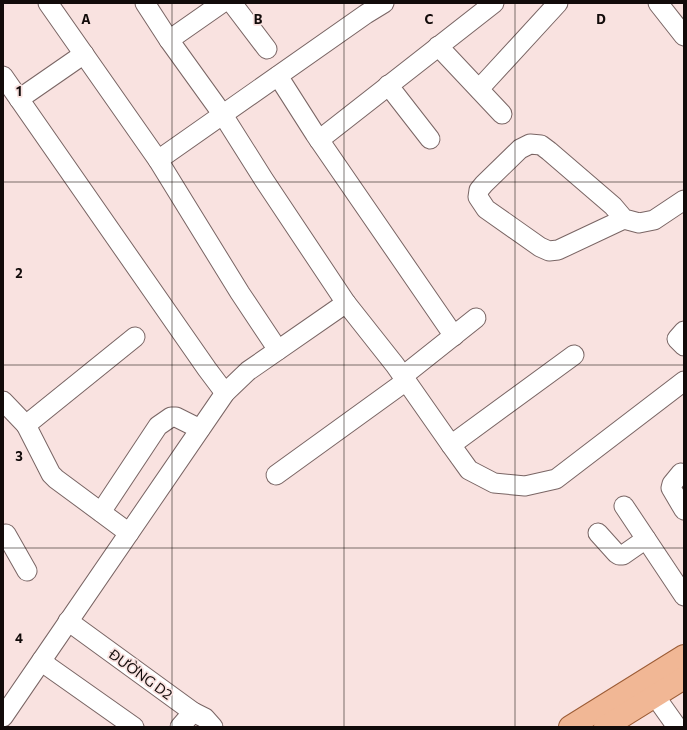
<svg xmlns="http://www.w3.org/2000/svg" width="687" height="730" font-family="Commissioner,sans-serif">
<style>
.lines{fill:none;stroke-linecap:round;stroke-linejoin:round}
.minor-casing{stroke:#796564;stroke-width:21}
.major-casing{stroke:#9c5c36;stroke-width:24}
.minor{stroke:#fff;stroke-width:19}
.major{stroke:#f1b795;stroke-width:22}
.grid{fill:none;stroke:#120b0a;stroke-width:1;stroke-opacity:0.55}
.labels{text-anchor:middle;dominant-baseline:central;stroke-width:3.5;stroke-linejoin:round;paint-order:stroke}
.street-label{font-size:14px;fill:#120b0a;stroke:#f9e2e0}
.grid-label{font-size:13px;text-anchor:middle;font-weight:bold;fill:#120b0a;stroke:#f9e2e0;stroke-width:3.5;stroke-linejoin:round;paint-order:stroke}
</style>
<rect width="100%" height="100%" fill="#f9e2e0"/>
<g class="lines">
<defs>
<g id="minor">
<path d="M48,3l110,157 82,133 38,57"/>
<path d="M145,3l24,37 54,75 41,65 82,123 49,62 56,80 18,25 25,13 31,3 31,-7 128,-98"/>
<path d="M232,3l35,46"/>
<path d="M658,3l26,33"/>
<path d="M169,40l53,-37"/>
<path d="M438,46l64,68"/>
<path d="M3,76l204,293 18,24"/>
<path d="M278,76l37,58 139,202"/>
<path d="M388,85l42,54"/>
<path d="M479,89l79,-86"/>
<path d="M19,99l65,-45"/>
<path d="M319,140l175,-137"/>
<path d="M158,160l208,-146 18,-11"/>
<path d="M624,219l-66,31 -9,1 -9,-4 -54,-38 -8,-12 1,-7 5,-6 36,-35 10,-5 11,1 8,6 64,55 11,13 15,4 15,-3 30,-20"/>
<path d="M684,331l-7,8 7,7"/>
<path d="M403,376l73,-58"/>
<path d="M3,401l23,24"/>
<path d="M451,445l123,-90"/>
<path d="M681,473l-9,11 -1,4 13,22"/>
<path d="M276,475l130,-94"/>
<path d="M624,506l60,90"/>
<path d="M101,512l57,-86 13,-9h5l24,12"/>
<path d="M129,533l-73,-54 -5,-5 -25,-49 109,-88"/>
<path d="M598,533l18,20 3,2h4l23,-16"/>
<path d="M6,534l21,37"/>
<path d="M68,621l125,91 12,6 8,9"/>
<path d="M655,696l22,31"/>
<path d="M3,717l39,-57"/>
<path d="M134,727l-85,-60 -7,-7 183,-267 23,-22 98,-68"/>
<path d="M180,727l13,-15"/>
</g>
<g id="major">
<path d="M570,727l114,-71"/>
<path d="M605,727l79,-49"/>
</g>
</defs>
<use href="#minor" class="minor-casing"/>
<use href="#major" class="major-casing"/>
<use href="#minor" class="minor"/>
<use href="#major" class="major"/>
</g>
<path class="grid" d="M172,3v724M344,3v724M515,3v724M3,182h681M3,365h681M3,548h681"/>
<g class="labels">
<g class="street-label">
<text transform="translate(141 674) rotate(36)">ĐƯỜNG D2</text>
</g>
</g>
<g class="grid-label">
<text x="86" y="24">A</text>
<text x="258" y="24">B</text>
<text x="429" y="24">C</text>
<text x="601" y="24">D</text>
<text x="19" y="96">1</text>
<text x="19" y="278">2</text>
<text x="19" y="461">3</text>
<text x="19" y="643">4</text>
</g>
<rect width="687" height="730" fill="none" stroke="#120b0a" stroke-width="8"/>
</svg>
